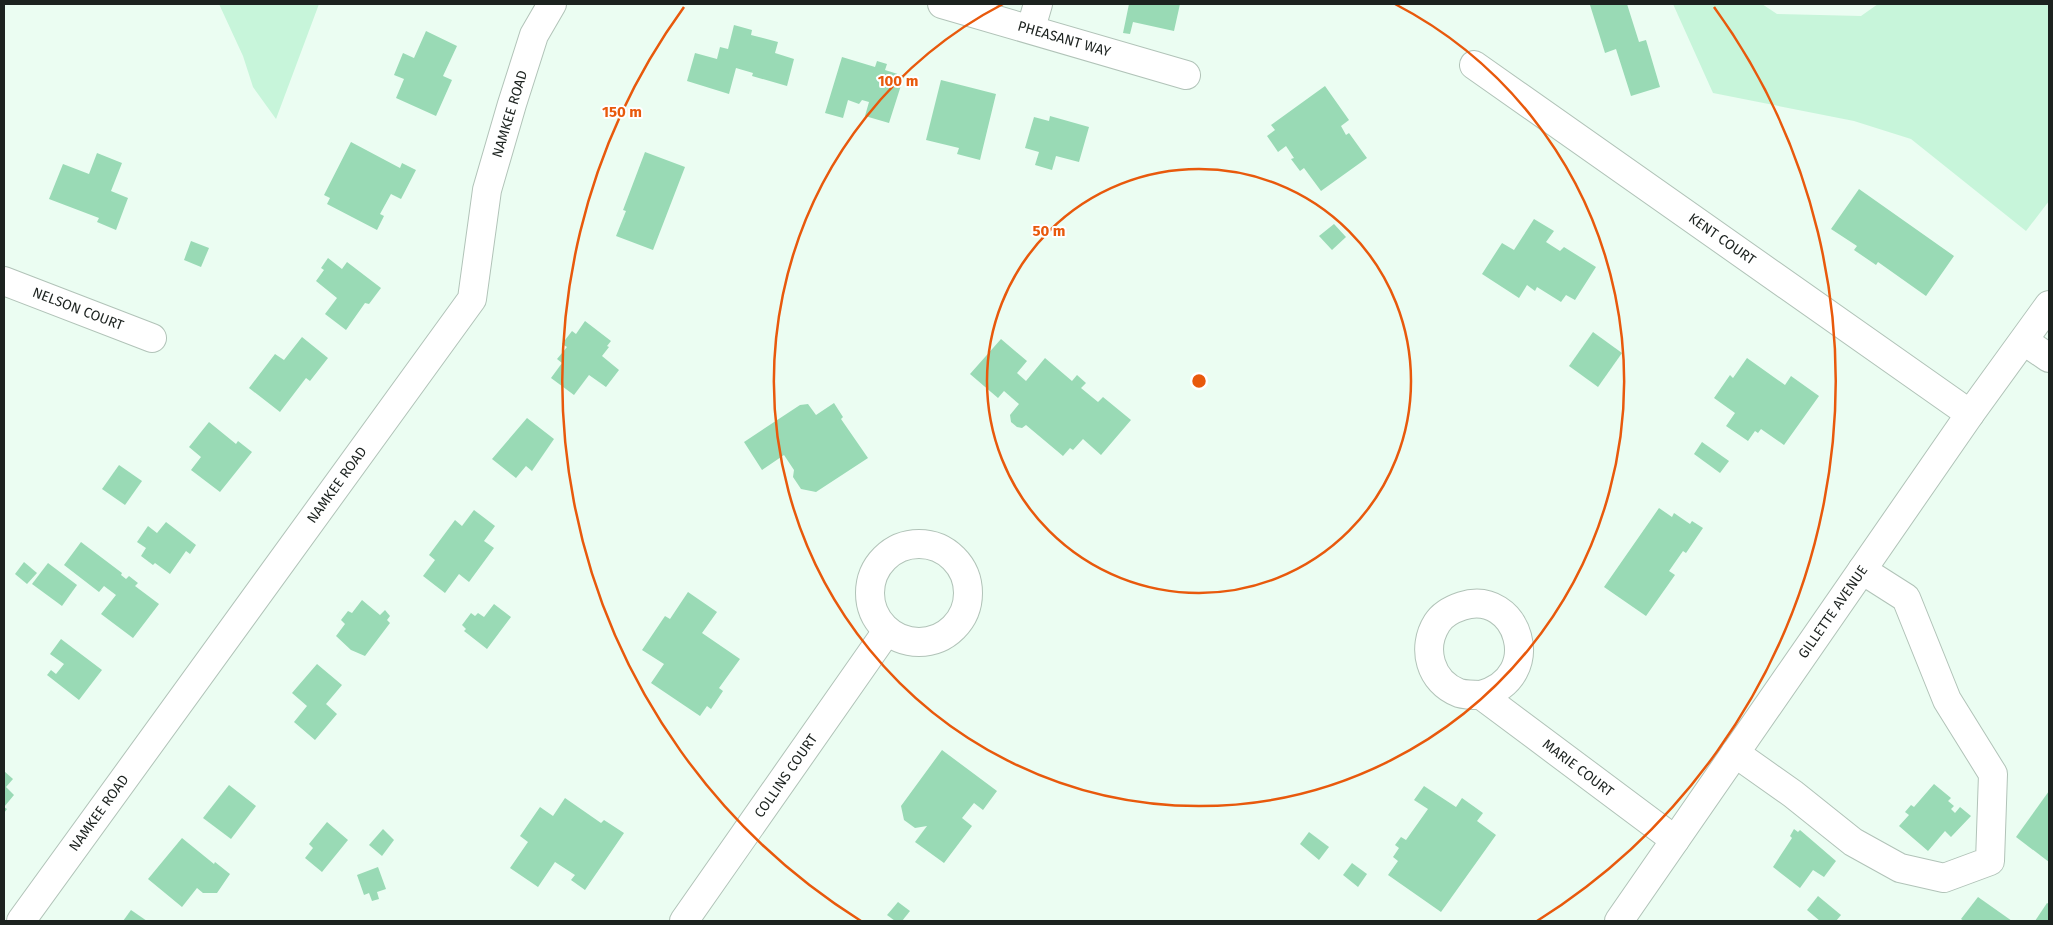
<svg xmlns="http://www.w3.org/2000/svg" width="2053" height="925" font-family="'Fira Sans',sans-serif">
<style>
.green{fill:#c7f5da}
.building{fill:#99dab5}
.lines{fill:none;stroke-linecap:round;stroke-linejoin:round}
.minor-casing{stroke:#b1c3b8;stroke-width:30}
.minor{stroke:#fff;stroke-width:28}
.ring{fill:none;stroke:#e8590c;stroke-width:2.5}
.labels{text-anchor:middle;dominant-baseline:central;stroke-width:4;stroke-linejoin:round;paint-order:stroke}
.street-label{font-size:14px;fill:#1c221f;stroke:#fff}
.centre{fill:#e8590c;stroke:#fff;stroke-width:2.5}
.ring-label{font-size:15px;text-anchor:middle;font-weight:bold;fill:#e8590c;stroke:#fff;stroke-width:4;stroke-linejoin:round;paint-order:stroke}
</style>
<rect width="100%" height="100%" fill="#ebfdf2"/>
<g class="green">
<path d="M219,4h100l-43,115 -23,-32 -10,-31z"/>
<path d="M1673,4h89l15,10 84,2 17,-12h171v197l-23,30 -115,-92 -57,-18 -141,-28z"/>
</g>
<g class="building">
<path d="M1129,4h51l-6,27 -41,-9 -3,12 -7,-1z"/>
<path d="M1594,4h33l12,38 7,-2 14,47 -29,9 -15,-47 -11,4 -15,-48z"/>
<path d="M734,25l18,5 -1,5 27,7 -3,11 19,6 -7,27 -35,-10 1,-3 -17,-5 -7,26 -42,-13 8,-28 22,6 3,-12 8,2z"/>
<path d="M426,31l31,15 -14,30 9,4 -16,36 -40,-18 8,-19 -10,-4 9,-22 11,5z"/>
<path d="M842,57l33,10 2,-6 10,3 -2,6 19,6 -15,47 -24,-7 4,-14 -7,-2 -3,4 -11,-4 -5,18 -18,-5z"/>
<path d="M941,80l55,14 -16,66 -23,-6 2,-6 -33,-8z"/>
<path d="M1325,86l24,34 -8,6 5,9 3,-2 18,25 -46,33 -17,-23 -4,3 -9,-12 3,-1 -8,-12 -8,6 -11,-16 8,-6 -4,-5z"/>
<path d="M1050,116l39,11 -10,35 -23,-6 -4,14 -17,-5 4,-13 -14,-4 9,-31 15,4z"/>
<path d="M351,142l49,26 2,-5 14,7 -15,29 -10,-5 -11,20 4,2 -7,14 -50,-26 3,-6 -6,-3z"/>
<path d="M645,152l40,15 -32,83 -37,-14 10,-25 -3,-1z"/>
<path d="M97,153l25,10 -11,28 17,7 -12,32 -19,-8 2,-4 -50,-19 14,-35 26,10z"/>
<path d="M1859,189l95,67 -28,40 -48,-34 -2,3 -22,-15 3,-4 -26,-17z"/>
<path d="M1534,219l20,12 -8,11 14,9 4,-4 32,20 -21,33 -9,-5 -5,7 -24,-15 -2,4 -8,-6 -8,13 -37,-24 20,-31 12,7z"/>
<path d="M1334,224l12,13 -14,13 -13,-14z"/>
<path d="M191,241l18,7 -8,19 -17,-7z"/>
<path d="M328,258l14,11 5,-7 34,26 -12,16 -4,-1 -19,27 -21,-16 12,-16 -21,-17 8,-11 -3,-2z"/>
<path d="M585,321l26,20 -4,5 2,1 -7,9 17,14 -13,17 -17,-12 -15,20 -23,-17 11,-15 -5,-4 10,-12 -5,-3 10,-13 4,3z"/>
<path d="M1593,332l29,21 -24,34 -29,-21z"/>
<path d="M302,337l26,21 -18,23 -4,-3 -26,34 -31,-24 26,-34 9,6z"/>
<path d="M1001,339l26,22 -10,12 9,8 19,-23 27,23 5,-6 9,8 -5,5 17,14 5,-5 28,23 -30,35 -18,-16 -10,11 -3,-2 -7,8 -37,-31 -4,3 -5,-1 -6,-5 -1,-7 9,-11 -15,-13 -6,7 -28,-24z"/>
<path d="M1747,358l38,27 6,-9 28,20 -35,49 -23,-16 -3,4 -3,-2 -7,10 -22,-15 9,-13 -21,-15 16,-23 3,3z"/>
<path d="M834,403l9,14 -2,2 27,39 -52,34 -15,-3 -8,-12 1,-7 -10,-15 -22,15 -18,-28 56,-37 8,-1 8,11z"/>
<path d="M527,418l27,21 -22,32 -6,-5 -10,12 -24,-19z"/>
<path d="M209,422l27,22 2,-3 14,11 -32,40 -29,-22 10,-13 -12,-10z"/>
<path d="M1702,442l27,19 -9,12 -26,-19z"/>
<path d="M119,465l23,16 -17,24 -23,-16z"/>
<path d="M1659,508l13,9 2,-4 16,11 2,-3 11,7 -17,25 -3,-2 -14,20 6,4 -29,41 -42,-29z"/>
<path d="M474,510l21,16 -11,15 10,7 -25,34 -10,-8 -14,19 -22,-17 12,-16 -6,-5 26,-35 7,6z"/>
<path d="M166,522l30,23 -6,9 -4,-3 -16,23 -15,-11 -2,2 -12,-9 5,-8 -9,-6 11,-16 9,7z"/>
<path d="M81,542l41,31 -1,2 5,4 3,-3 9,7 -3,3 24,18 -26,34 -32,-24 15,-19 -12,-9 -5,6 -35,-27z"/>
<path d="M24,562l13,11 -10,11 -12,-10z"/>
<path d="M48,563l29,22 -15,21 -30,-22z"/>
<path d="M688,592l29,20 -15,21 38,26 -21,29 4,3 -12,18 -4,-3 -7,10 -49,-33 13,-19 -22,-14 23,-34 5,3z"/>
<path d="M362,600l18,15 5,-5 5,6 -3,4 3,3 -25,33 -14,-6 -15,-14 9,-12 -4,-4 7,-9 4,2z"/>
<path d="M494,604l17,13 -24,32 -23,-18 2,-2 -4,-4 9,-12 4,3 3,-3 6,4z"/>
<path d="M61,639l41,31 -23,30 -32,-25 4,-5 5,4 8,-10 -14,-10z"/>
<path d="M317,664l25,21 -16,19 11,10 -22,26 -21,-18 13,-16 -15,-13z"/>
<path d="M942,750l55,41 -14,19 -9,-7 -12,15 10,8 -28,37 -29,-21 12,-16 -12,2 -11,-8 -3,-14z"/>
<path d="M4,771l9,8 -7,8 8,8 -10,12 3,2 -3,4z"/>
<path d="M1934,784l17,14 -3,3 6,5 -3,3 4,4 5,-6 11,9 -20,21 -6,-6 -17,20 -29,-25 10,-11 -4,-3 6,-7 3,2z"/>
<path d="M229,785l27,21 -25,33 -28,-21z"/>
<path d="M1424,786l32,21 6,-9 21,15 -6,8 19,14 -55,77 -53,-37 10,-14 -5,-4 6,-9 -4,-3 6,-8 5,3 22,-31 -14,-9z"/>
<path d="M2049,791v71l-33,-25z"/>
<path d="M565,798l36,25 3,-3 20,13 -39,57 -14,-10 4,-5 -20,-13 -17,25 -28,-19 18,-26 -8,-6 20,-29 13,9z"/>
<path d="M327,822l21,18 -26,32 -17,-14 8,-10 -4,-4z"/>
<path d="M383,829l11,11 -12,16 -13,-11z"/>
<path d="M1794,829l4,3 2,-2 36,31 -12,16 -11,-7 -13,18 -27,-21 19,-29 -2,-2z"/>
<path d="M1309,832l20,15 -10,13 -19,-16z"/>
<path d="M182,838l32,26 1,-2 15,12 -13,19h-14l-6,-5 -15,19 -34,-28z"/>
<path d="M1352,863l15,11 -9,13 -15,-12z"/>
<path d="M378,867l8,22 -9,3 2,7 -7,2 -3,-8 -5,2 -7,-20z"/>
<path d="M1818,896l23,19 -5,6h-16l-13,-11z"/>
<path d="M1978,897l34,24h-48l-3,-2z"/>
<path d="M898,902l12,9 -8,10h-7l-8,-6z"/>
<path d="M2047,903l2,1v17h-14z"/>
<path d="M131,910l16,11h-24z"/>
</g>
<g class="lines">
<defs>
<g id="minor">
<path d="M942,4l244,71"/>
<path d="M1031,28l7,-24"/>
<path d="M1474,65l496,349"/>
<path d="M4,281l148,57"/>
<path d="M2024,341l25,17"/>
<circle cx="919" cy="593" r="49"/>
<path d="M1481,695c66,-18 37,-107 -19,-89 -9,3 -20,9 -25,17 -16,25 -7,59 22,70 7,2 15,2 22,2l194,145"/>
<path d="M1735,753l58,41 60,48 47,26 44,10 46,-17 3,-87 -46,-74 -41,-102 -44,-28"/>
<path d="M21,921l451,-622 15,-109 25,-86 22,-69 18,-31"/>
<path d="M684,921l203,-290"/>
<path d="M1619,921l351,-507 79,-109"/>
</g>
</defs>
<use href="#minor" class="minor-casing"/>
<use href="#minor" class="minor"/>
</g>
<g class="ring">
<circle cx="1199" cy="381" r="212"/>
<path d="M1395 4A425 425 0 1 1 1003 4"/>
<path d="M861 921A637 637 0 0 1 684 7M1714 7A637 637 0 0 1 1537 921"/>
</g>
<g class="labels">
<g class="street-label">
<text transform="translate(1064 39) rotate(16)">PHEASANT WAY</text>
<text transform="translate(510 114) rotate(-73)">NAMKEE ROAD</text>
<text transform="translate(1722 239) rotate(35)">KENT COURT</text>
<text transform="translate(78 309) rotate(21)">NELSON COURT</text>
<text transform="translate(337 485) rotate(-54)">NAMKEE ROAD</text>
<text transform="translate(1833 612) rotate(-55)">GILLETTE AVENUE</text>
<text transform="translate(1578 768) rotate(37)">MARIE COURT</text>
<text transform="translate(786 776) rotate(-55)">COLLINS COURT</text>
<text transform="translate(99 813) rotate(-54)">NAMKEE ROAD</text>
</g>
</g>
<circle cx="1199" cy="381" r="8" class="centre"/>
<g class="ring-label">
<text x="898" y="86">100 m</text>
<text x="622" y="117">150 m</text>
<text x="1049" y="236">50 m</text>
</g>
<rect width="2053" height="925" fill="none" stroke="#1c221f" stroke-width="10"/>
</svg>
